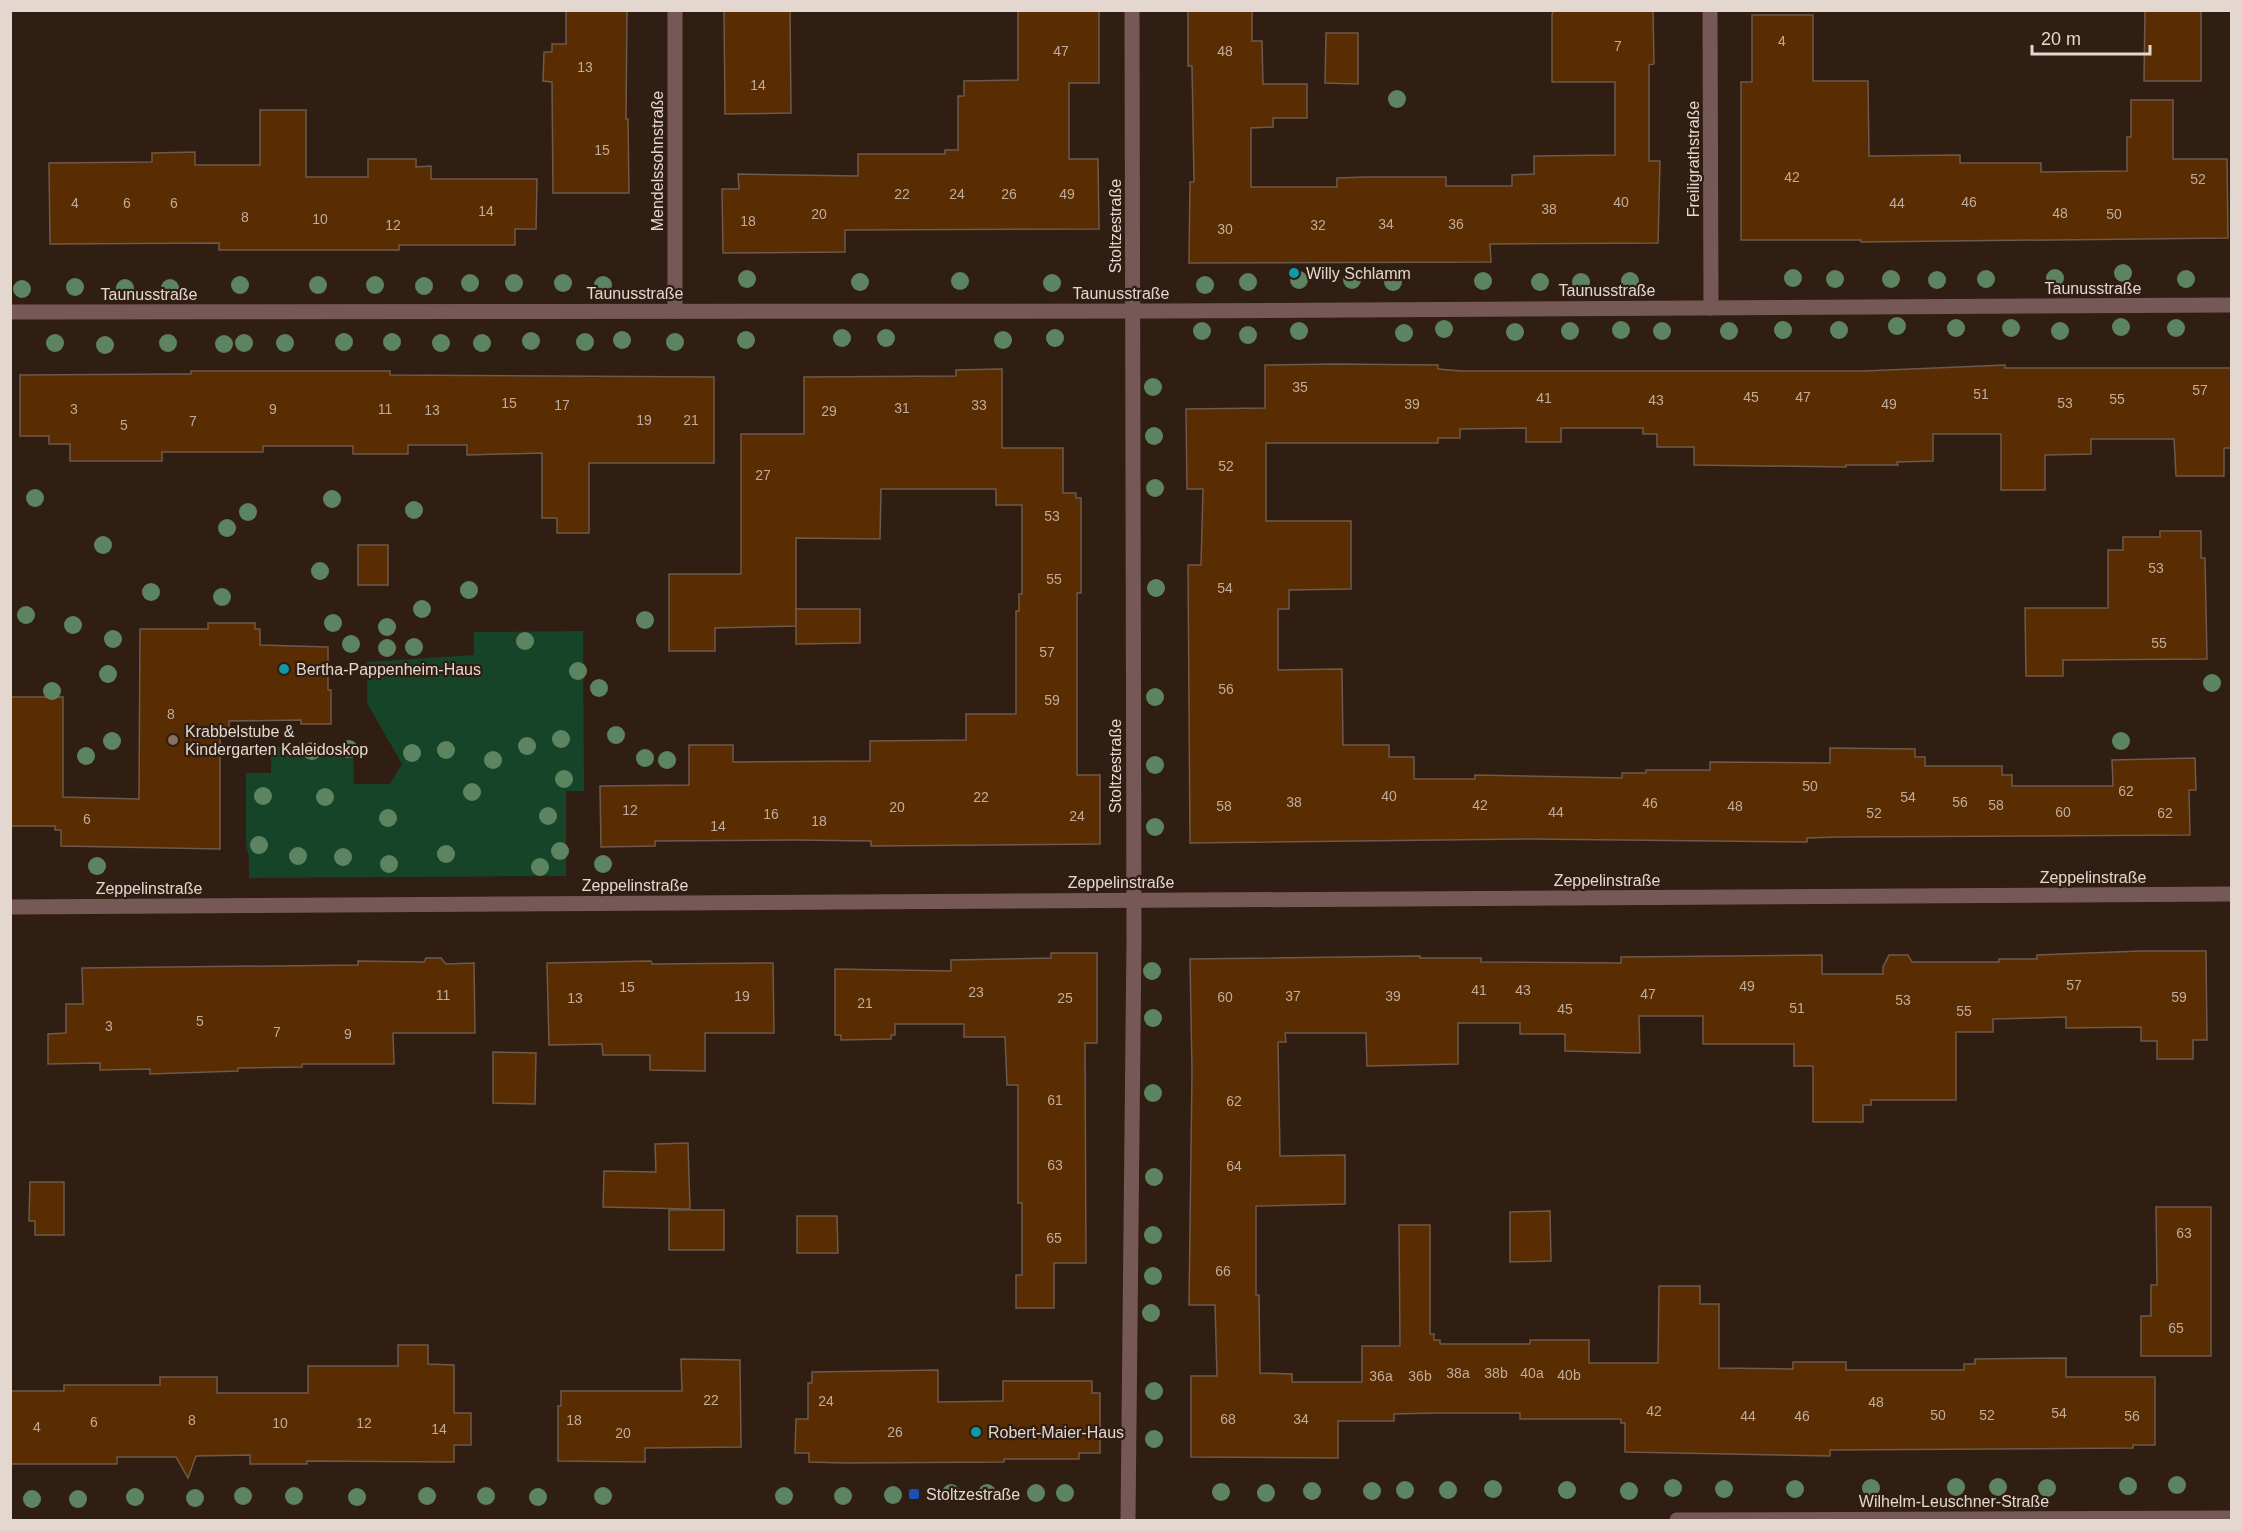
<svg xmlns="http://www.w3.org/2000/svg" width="2242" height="1531" font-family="Helvetica,sans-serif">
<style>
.green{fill:#154429}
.building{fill:#592c01;stroke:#6e5a4b;stroke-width:1.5}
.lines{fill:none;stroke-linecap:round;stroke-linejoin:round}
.minor{stroke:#765956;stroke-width:15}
.tree{fill:#5d8460}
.culture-dot{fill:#0f9aa8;stroke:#2f1e11;stroke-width:2}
.education-dot{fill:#8d6e63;stroke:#2f1e11;stroke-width:2}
.transit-dot{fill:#1a4fb4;stroke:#2f1e11;stroke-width:2}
.labels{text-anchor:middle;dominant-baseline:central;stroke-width:4.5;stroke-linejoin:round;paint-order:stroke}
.number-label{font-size:14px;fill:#c0ac9c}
.street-label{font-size:16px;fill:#e3d7cf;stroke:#2f1e11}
.poi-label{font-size:16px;fill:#e3d7cf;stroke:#2f1e11;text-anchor:start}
</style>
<rect width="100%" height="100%" fill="#2f1e11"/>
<path class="green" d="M583,631l1,160h-18v85l-317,2v-20l-3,-14v-71h25v-26l82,-1 1,38h36l12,-20 -35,-61v-41l107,-7v-23z"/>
<g class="building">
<path d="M566,10h61l-1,109h2l1,74h-76l-1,-111 -9,-1 1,-29h8v-8h14z"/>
<path d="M724,10h66l1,103 -66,1z"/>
<path d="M1018,10h81v73h-30v76h29l1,70 -254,1v22l-122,1 -1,-64h17l-1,-15 120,2v-22h87v-4h13v-54h6v-15l54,-1z"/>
<path d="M1188,10h64v31h10l1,43h44v34h-34v9l-22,1v59h86v-9l28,-1h81v9h66v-11l22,-1v-18l81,-1v-73h-63v-68l2,-4h99l1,54 -5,1v96h11l-2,82 -168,1 1,18 -302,1 1,-81h4l-2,-116h-4z"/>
<path d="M2145,10h56v71h-57z"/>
<path d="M1752,15h61v66h55l1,75 91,-1v8h81v9l86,-1v-34h4v-37h42v59h54l1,79 -367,4v-2h-120v-158h11z"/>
<path d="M1326,33h32v51l-33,-1z"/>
<path d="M260,110h46v67h62v-18h48v8l15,-1v13h106l-1,50h-21v16h-116v5h-180v-7l-169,1 -1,-81 103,-1v-9l43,-1v13h65z"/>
<path d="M1335,364l103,1v4l23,2h403l141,-6v3h227v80h-8v28h-48l-2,-37h-83v15l-46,1v35h-44v-56h-68v27l-36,1 1,3h-52v2l-152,-2v-18h-37v-13h-14v-6h-82v14h-35v-14l-66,1v9h-22v5h-172v78h85v68l-62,1v19h-11v61l64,-1 1,76h46v12h25v22h61v-4l147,3v-5h24v-3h64v-8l120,1v-15l85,1v8h10v9h77v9h10v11h101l-1,-26 83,-2 1,32h-7l1,45 -352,2 -31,1v4l-275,-3 -342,4 -2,-278h13l2,-76h-16l-1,-80 79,-1v-43z"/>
<path d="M1002,369v79h61v45h13v5h5v95h-4v182h23v69l-229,2v-5l-76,-1 -140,1v5l-54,1 -1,-61 89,-1v-40h44v17l137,-1v-20l96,-1v-26h50v-103h3v-17h3v-89h-26v-16h-115l-1,50 -84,-1v88l-81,2v23h-46v-77h72v-140h63v-57l152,-1v-6z"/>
<path d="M191,371h199v4l324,2v86h-125v70h-32v-15h-15v-65l-75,2v-10h-59v9h-55v-8h-90v6h-101v9h-92v-17h-21v-8h-29v-61l157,-1h14z"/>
<path d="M2160,531h41v27h4l2,101 -144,1v16h-37l-1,-68h83v-58h15v-13h37z"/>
<rect x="358" y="545" width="30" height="40"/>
<path d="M796,609h64v34l-64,1z"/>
<path d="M208,623h47v6h5v16l68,2v43h3v34h-30v-4l-72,1v15h-9v113l-159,-3v-16h-6v-4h-45v-129h53v100l76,2 1,-170h68z"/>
<path d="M2141,951h65l1,89h-14v19h-36v-18h-16v-14l-75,1v-11l-73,2v13h-37v68h-85v5h-8v17h-50v-56h-19v-22h-91v-28h-64l1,37 -75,-2v-17h-45v-11h-62v41l-91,2 -1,-33h-81l1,9h-8l2,114 65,-1v49l-89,2v89h3l1,78 32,1v8h70v-36h38l-1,-121h31v109h4v6h6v4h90v-4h59v23h69l1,-77h41v18h19v64l74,1v-7h53v8h118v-6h11v-5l91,-1v19h89v68h-22v3l-303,2v6l-205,-4v-29h-4v-4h-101v-6h-87l-39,1v7h-56v37l-147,-1v-81h26l-2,-71h-26l3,-233 -2,-113 230,-3v2h61v4l140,1v-6l201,-2v19h61v-7l6,-12h19l4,7h87v-3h38v-4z"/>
<path d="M1051,953h46v90h-12l1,220h-32v45h-38v-33h6v-72h-4v-118h-11l-2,-48h-41v-13h-69v11h-4v4l-50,1v-5h-6v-66l116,2v-11l100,-2z"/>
<path d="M426,958h15l5,6 28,-1 1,70h-82l1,31h-92v3l-64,1v3l-88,3v-5l-50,1v-7l-52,1v-30l18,-1v-29h17l-1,-36 276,-3v-4l66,1z"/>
<path d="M651,961l1,3 121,-1 1,70h-69v38l-55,-1v-15h-47l-1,-11 -53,1 -2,-82z"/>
<path d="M493,1052l43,1 -1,51 -42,-1z"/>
<path d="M688,1143l2,66 -87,-2 1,-36 52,1 -1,-28z"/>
<path d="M30,1182h34v53h-29v-14h-6z"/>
<path d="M2156,1207h55v149h-70v-40h10v-31h6z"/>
<rect x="669" y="1210" width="55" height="40"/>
<path d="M1550,1211l1,50 -41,1v-50z"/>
<path d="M797,1216h40l1,37h-41z"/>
<path d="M398,1345h30v19l26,1v48h17v32h-17v17l-147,-1v3h-57v-9l-54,1 -8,22 -12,-21h-59v7h-107v-73h54v-6h96v-8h57v16h91v-27h90z"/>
<path d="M681,1359l59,1 1,87 -96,1v14l-87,-1v-55h3v-15h121z"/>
<path d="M938,1370v32l65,-1v-20h89v12h8v60h-21v6h-75v3l-159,1 -36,-1v-9h-14l1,-34h12v-36h4v-11z"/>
</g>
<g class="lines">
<g class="minor">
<path d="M675,10v301"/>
<path d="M1710,10l1,298"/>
<path d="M10,312l1155,-1 1067,-6"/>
<path d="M10,907l2222,-13"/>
<path d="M1128,1520l6,-581 -2,-929"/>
<path d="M1677,1520l555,-2"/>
</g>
</g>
<g class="tree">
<circle cx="1397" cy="99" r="9"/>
<circle cx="2123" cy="273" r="9"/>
<circle cx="1793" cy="278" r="9"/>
<circle cx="2055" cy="278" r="9"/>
<circle cx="747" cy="279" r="9"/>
<circle cx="1835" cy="279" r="9"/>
<circle cx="1891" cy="279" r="9"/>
<circle cx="1986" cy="279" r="9"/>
<circle cx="2186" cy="279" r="9"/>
<circle cx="1299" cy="280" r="9"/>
<circle cx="1352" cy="280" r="9"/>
<circle cx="1937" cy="280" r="9"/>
<circle cx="960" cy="281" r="9"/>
<circle cx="1483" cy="281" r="9"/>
<circle cx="1630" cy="281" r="9"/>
<circle cx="860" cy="282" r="9"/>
<circle cx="1248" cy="282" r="9"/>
<circle cx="1393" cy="282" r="9"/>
<circle cx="1540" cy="282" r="9"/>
<circle cx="1581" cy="282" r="9"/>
<circle cx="470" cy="283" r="9"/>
<circle cx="514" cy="283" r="9"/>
<circle cx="563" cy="283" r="9"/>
<circle cx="1052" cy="283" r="9"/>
<circle cx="240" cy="285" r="9"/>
<circle cx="318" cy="285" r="9"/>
<circle cx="375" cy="285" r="9"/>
<circle cx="603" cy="285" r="9"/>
<circle cx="1205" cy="285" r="9"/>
<circle cx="424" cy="286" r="9"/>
<circle cx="75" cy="287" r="9"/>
<circle cx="125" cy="288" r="9"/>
<circle cx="170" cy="288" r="9"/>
<circle cx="22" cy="289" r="9"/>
<circle cx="1897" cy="326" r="9"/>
<circle cx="2121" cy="327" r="9"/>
<circle cx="1956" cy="328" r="9"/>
<circle cx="2011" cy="328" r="9"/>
<circle cx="2176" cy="328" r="9"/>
<circle cx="1444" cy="329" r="9"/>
<circle cx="1621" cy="330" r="9"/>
<circle cx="1783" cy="330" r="9"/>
<circle cx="1839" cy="330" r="9"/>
<circle cx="1202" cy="331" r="9"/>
<circle cx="1299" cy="331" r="9"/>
<circle cx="1570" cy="331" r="9"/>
<circle cx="1662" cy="331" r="9"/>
<circle cx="1729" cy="331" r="9"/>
<circle cx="2060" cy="331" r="9"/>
<circle cx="1515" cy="332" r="9"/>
<circle cx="1404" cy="333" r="9"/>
<circle cx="1248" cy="335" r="9"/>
<circle cx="842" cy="338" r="9"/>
<circle cx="886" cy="338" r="9"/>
<circle cx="1055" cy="338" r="9"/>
<circle cx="622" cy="340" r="9"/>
<circle cx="746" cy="340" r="9"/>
<circle cx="1003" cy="340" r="9"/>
<circle cx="531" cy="341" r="9"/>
<circle cx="344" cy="342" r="9"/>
<circle cx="392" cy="342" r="9"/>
<circle cx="585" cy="342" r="9"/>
<circle cx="675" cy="342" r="9"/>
<circle cx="55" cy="343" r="9"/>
<circle cx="168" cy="343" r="9"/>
<circle cx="244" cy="343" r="9"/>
<circle cx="285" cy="343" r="9"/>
<circle cx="441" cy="343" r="9"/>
<circle cx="482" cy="343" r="9"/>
<circle cx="224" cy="344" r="9"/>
<circle cx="105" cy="345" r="9"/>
<circle cx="1153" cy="387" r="9"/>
<circle cx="1154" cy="436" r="9"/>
<circle cx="1155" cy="488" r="9"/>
<circle cx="35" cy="498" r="9"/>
<circle cx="332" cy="499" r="9"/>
<circle cx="414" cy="510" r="9"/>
<circle cx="248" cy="512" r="9"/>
<circle cx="227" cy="528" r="9"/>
<circle cx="103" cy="545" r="9"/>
<circle cx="320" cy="571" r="9"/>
<circle cx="1156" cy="588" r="9"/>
<circle cx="469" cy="590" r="9"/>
<circle cx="151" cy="592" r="9"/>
<circle cx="222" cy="597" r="9"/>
<circle cx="422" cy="609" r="9"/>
<circle cx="26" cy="615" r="9"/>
<circle cx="645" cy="620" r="9"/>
<circle cx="333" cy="623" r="9"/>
<circle cx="73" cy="625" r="9"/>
<circle cx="387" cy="627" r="9"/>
<circle cx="113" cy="639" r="9"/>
<circle cx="525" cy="641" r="9"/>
<circle cx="351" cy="644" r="9"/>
<circle cx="414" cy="647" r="9"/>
<circle cx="387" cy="648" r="9"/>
<circle cx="578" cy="671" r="9"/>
<circle cx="108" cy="674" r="9"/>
<circle cx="2212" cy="683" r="9"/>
<circle cx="599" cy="688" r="9"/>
<circle cx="52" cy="691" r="9"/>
<circle cx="1155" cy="697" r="9"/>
<circle cx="616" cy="735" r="9"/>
<circle cx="561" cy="739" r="9"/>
<circle cx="112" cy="741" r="9"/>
<circle cx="2121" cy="741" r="9"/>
<circle cx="527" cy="746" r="9"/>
<circle cx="349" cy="749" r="9"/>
<circle cx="446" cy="750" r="9"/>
<circle cx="312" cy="751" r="9"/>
<circle cx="412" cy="753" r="9"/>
<circle cx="86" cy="756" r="9"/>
<circle cx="645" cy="758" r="9"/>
<circle cx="493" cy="760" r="9"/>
<circle cx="667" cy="760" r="9"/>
<circle cx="1155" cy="765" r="9"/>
<circle cx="564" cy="779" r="9"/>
<circle cx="472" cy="792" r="9"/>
<circle cx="263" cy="796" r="9"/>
<circle cx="325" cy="797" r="9"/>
<circle cx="548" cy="816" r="9"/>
<circle cx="388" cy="818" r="9"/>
<circle cx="1155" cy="827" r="9"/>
<circle cx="259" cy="845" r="9"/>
<circle cx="560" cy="851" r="9"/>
<circle cx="446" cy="854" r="9"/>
<circle cx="298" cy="856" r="9"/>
<circle cx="343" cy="857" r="9"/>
<circle cx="389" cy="864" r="9"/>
<circle cx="603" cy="864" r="9"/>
<circle cx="97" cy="866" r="9"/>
<circle cx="540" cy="867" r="9"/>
<circle cx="1152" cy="971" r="9"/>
<circle cx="1153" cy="1018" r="9"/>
<circle cx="1153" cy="1093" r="9"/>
<circle cx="1154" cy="1177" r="9"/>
<circle cx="1153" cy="1235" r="9"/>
<circle cx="1153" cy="1276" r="9"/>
<circle cx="1151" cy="1313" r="9"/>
<circle cx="1154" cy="1391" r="9"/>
<circle cx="1154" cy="1439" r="9"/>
<circle cx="2177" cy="1485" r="9"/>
<circle cx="2128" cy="1486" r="9"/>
<circle cx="1956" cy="1487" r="9"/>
<circle cx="1998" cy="1487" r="9"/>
<circle cx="1673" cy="1488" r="9"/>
<circle cx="1871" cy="1488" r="9"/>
<circle cx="2047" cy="1488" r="9"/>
<circle cx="1493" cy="1489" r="9"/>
<circle cx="1724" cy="1489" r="9"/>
<circle cx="1795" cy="1489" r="9"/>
<circle cx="1405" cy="1490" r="9"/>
<circle cx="1448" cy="1490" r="9"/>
<circle cx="1567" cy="1490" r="9"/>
<circle cx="1312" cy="1491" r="9"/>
<circle cx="1372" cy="1491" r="9"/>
<circle cx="1629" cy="1491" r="9"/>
<circle cx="1221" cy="1492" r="9"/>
<circle cx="951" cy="1493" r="9"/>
<circle cx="987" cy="1493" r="9"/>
<circle cx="1036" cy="1493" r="9"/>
<circle cx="1065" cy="1493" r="9"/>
<circle cx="1266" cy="1493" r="9"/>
<circle cx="893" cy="1495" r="9"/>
<circle cx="243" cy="1496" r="9"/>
<circle cx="294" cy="1496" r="9"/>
<circle cx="427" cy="1496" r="9"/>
<circle cx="486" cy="1496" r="9"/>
<circle cx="603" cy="1496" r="9"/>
<circle cx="784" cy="1496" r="9"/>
<circle cx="843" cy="1496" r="9"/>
<circle cx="135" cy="1497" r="9"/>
<circle cx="357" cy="1497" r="9"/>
<circle cx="538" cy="1497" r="9"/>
<circle cx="195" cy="1498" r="9"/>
<circle cx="32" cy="1499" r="9"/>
<circle cx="78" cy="1499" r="9"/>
</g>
<g class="culture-dot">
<circle cx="1294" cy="273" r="6"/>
<circle cx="284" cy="669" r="6"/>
<circle cx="976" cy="1432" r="6"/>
</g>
<circle class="education-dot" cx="173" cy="740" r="6"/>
<rect class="transit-dot" x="908" y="1488" width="12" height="12" rx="3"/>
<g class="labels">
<g class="number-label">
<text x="1782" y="41">4</text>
<text x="1618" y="46">7</text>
<text x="1061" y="51">47</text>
<text x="1225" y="51">48</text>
<text x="585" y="67">13</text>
<text x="758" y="85">14</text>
<text x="602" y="150">15</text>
<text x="1792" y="177">42</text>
<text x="2198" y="179">52</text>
<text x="902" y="194">22</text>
<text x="957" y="194">24</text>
<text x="1009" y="194">26</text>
<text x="1067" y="194">49</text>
<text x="1621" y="202">40</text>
<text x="1969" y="202">46</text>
<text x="75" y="203">4</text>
<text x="127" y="203">6</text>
<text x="174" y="203">6</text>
<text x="1897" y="203">44</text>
<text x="1549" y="209">38</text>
<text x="486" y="211">14</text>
<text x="2060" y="213">48</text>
<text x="819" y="214">20</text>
<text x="2114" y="214">50</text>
<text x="245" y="217">8</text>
<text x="320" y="219">10</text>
<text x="748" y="221">18</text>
<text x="1386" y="224">34</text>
<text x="1456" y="224">36</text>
<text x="393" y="225">12</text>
<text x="1318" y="225">32</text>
<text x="1225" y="229">30</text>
<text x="1300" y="387">35</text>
<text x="2200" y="390">57</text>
<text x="1981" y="394">51</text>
<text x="1751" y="397">45</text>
<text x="1803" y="397">47</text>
<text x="1544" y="398">41</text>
<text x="2117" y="399">55</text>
<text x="1656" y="400">43</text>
<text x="509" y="403">15</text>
<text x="2065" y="403">53</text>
<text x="1412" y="404">39</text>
<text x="1889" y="404">49</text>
<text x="562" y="405">17</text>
<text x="979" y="405">33</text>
<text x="902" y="408">31</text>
<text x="74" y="409">3</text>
<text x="273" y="409">9</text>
<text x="385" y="409">11</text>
<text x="432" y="410">13</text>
<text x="829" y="411">29</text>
<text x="644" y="420">19</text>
<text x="691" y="420">21</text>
<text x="193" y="421">7</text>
<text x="124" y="425">5</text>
<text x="1226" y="466">52</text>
<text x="763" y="475">27</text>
<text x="1052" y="516">53</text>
<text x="2156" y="568">53</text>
<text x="1054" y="579">55</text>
<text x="1225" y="588">54</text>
<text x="2159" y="643">55</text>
<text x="1047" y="652">57</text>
<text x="1226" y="689">56</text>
<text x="1052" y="700">59</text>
<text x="171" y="714">8</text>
<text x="1810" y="786">50</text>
<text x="2126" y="791">62</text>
<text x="1389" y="796">40</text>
<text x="981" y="797">22</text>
<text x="1908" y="797">54</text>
<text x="1294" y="802">38</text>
<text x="1960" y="802">56</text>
<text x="1650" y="803">46</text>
<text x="1480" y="805">42</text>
<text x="1996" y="805">58</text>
<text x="1224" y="806">58</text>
<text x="1735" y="806">48</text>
<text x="897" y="807">20</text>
<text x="630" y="810">12</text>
<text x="1556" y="812">44</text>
<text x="2063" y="812">60</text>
<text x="1874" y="813">52</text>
<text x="2165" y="813">62</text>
<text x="771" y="814">16</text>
<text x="1077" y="816">24</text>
<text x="87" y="819">6</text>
<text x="819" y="821">18</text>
<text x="718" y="826">14</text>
<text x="2074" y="985">57</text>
<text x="1747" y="986">49</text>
<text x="627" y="987">15</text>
<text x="1479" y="990">41</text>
<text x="1523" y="990">43</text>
<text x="976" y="992">23</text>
<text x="1648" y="994">47</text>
<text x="443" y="995">11</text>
<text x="742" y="996">19</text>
<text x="1293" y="996">37</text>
<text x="1393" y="996">39</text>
<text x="1225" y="997">60</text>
<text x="2179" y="997">59</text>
<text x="575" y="998">13</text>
<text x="1065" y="998">25</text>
<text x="1903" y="1000">53</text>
<text x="865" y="1003">21</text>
<text x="1797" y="1008">51</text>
<text x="1565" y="1009">45</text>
<text x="1964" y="1011">55</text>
<text x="200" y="1021">5</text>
<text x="109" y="1026">3</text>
<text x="277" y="1032">7</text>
<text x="348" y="1034">9</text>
<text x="1055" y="1100">61</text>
<text x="1234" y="1101">62</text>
<text x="1055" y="1165">63</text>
<text x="1234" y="1166">64</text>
<text x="2184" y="1233">63</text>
<text x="1054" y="1238">65</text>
<text x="1223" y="1271">66</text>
<text x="2176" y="1328">65</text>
<text x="1458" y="1373">38a</text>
<text x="1496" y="1373">38b</text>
<text x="1532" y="1373">40a</text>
<text x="1569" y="1375">40b</text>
<text x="1381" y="1376">36a</text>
<text x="1420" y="1376">36b</text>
<text x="711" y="1400">22</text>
<text x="826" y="1401">24</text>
<text x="1876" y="1402">48</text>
<text x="1654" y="1411">42</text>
<text x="2059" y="1413">54</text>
<text x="1938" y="1415">50</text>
<text x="1987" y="1415">52</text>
<text x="1748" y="1416">44</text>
<text x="1802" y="1416">46</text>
<text x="2132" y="1416">56</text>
<text x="1228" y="1419">68</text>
<text x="1301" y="1419">34</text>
<text x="192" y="1420">8</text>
<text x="574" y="1420">18</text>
<text x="94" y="1422">6</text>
<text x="280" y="1423">10</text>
<text x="364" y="1423">12</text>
<text x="37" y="1427">4</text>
<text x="439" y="1429">14</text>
<text x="895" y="1432">26</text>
<text x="623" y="1433">20</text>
</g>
<g class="street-label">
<text transform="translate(1693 159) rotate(-90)">Freiligrathstraße</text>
<text transform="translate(657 161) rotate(-90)">Mendelssohnstraße</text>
<text transform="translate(1115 226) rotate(-90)">Stoltzestraße</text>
<text x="2093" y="288">Taunusstraße</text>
<text x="1607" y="290">Taunusstraße</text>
<text x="635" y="293">Taunusstraße</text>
<text x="1121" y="293">Taunusstraße</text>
<text x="149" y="294">Taunusstraße</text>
<text transform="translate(1115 766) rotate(-90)">Stoltzestraße</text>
<text x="2093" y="877">Zeppelinstraße</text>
<text x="1607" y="880">Zeppelinstraße</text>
<text x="1121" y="882">Zeppelinstraße</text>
<text x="635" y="885">Zeppelinstraße</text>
<text x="149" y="888">Zeppelinstraße</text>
<text x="1954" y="1501">Wilhelm-Leuschner-Straße</text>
</g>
<g class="poi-label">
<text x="1306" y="273">Willy Schlamm</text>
<text x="296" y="669">Bertha-Pappenheim-Haus</text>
<text x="185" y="731">Krabbelstube &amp;<tspan x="185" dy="18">Kindergarten Kaleidoskop</tspan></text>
<text x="988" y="1432">Robert-Maier-Haus</text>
<text x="926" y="1494">Stoltzestraße</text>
</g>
</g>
<rect width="2242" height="1531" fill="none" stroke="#e3d7cf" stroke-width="24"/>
<path d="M2032 45v9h118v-9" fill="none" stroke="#e3d7cf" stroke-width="3"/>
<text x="2041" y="45" font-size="18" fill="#e3d7cf" stroke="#2f1e11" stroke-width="4.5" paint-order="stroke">20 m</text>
</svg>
